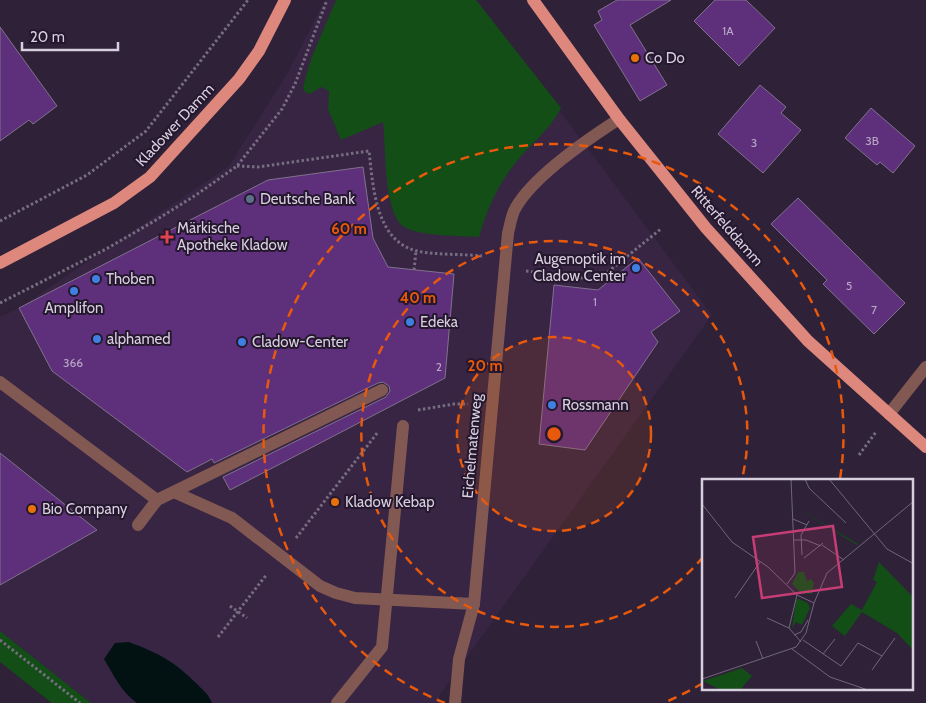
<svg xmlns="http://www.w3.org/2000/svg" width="926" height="703" font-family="Cabin,sans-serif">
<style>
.built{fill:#372543}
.green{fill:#134e17}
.water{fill:#021213}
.building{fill:#5e307b;stroke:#81718d}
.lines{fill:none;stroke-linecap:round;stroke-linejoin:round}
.path{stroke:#776d80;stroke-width:3;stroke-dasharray:2.5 2.5;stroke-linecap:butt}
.minor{stroke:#825853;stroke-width:12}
.major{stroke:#dd877d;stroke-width:12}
.ring{fill:none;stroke:#e8590c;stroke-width:2.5;stroke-dasharray:9 6}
.food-dot{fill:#e8710a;stroke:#24172e;stroke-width:2}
.service-dot{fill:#5c6f8a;stroke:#24172e;stroke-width:2}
.health-dot{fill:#e0444e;stroke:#24172e;stroke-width:2}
.shop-dot{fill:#3f7fe0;stroke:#24172e;stroke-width:2}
.labels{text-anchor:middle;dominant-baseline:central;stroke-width:4;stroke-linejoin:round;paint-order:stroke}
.number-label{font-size:12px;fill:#b9a7c5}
.poi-label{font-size:15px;fill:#d7cfde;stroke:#24172e;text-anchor:start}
.street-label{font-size:15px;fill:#d7cfde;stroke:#24172e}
.inset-road{fill:none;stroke:#72677a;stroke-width:1}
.view{fill:#c63d75;fill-opacity:0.15;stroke:#c63d75;stroke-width:2.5}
.inset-edge{fill:none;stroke:#d7cfde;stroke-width:2.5}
.centre{fill:#e8590c;stroke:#24172e;stroke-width:2.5}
.ring-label{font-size:15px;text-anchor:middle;font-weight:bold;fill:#e8590c;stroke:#24172e;stroke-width:4;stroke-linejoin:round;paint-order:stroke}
</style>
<rect width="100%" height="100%" fill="#2e2138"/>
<path class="built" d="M325,0h152l235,315 -273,381v7h-348l-91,-72v-314l19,-9 210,-142 59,-94z"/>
<g class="green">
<path d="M336,0h140l85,108c-11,22 -29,34 -44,53 -20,24 -29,47 -38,76 -19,-1 -56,-1 -73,-9 -23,-11 -20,-82 -23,-106l-42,18 -13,-31 1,-18 -8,-4 -11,7 -6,-3 -1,-4 8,-28z"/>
<path d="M0,631l91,72h-39l-52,-41z"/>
</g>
<path class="water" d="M129,642c31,12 45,19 69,43 6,6 11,10 14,18h-75c-15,-10 -24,-29 -33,-44l11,-16z"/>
<g class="building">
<path d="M617,0h54l-41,25 37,60 -27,16 -46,-76 8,-5 -4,-9z"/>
<path d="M715,0h31l29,28 -36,38 -45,-45z"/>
<path d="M0,27l57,79 -24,18 -4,-4 -29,21z"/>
<path d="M760,85l26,22 -5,6 20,17 -38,43 -45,-39z"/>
<path d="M871,108l44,38 -22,27 -13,-11 -3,3 -32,-27z"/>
<path d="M363,167l10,71 15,29 66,7 -9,104 -215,112 -7,-13 163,-80 4,-6 -1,-5 -6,-4 -5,1 -164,80 -2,-4 -25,13 -135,-101 -33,-63 249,-128z"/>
<path d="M798,198l107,105 -31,31 -51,-50 4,-4 -56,-56z"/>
<path d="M638,258l42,53 -29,21 7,10 -73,108 -46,-6 15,-159 44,5z"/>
<path d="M0,453l97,77 -97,55z"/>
</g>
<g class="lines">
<g class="path">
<path d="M237,166l21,1 111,-16c4,34 6,90 48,100 18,4 46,3 65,5"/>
<path d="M0,221l87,-46 59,-44 102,-131"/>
<path d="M414,270l2,-19"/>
<path d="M526,271l72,9 64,-52"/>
<path d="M0,303l106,-54 50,-29 40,-25 41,-29 45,-57 13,-25 32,-84"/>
<path d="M418,410l36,-6h14"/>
<path d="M859,455l17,-23"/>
<path d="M296,538l82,-106"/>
<path d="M230,606l17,12"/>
<path d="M218,637l49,-63"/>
<path d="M0,640l80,63"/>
</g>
<g class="minor">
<path d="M0,382l157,118"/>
<path d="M889,414l37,-47"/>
<path d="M174,492l58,26 88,68 16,7 19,5 119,6"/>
<path d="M138,525l19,-25 225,-110"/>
<path d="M337,703l45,-56 21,-221"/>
<path d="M455,703l4,-44 15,-55 34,-371c2,-7 3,-15 6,-22 16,-33 74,-72 105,-92"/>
</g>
<g class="major">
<path d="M533,0l86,119 87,109 102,113 118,106"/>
<path d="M0,263l114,-60 36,-26 89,-98 20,-28 26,-51"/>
</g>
</g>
<circle cx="554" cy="434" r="97" fill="#e8590c" fill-opacity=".12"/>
<g class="ring">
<circle cx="554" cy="434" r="97"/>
<path d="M703 557A193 193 0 1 1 742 479"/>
<path d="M703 683A290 290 0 0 1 663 703M445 703A290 290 0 1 1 840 479"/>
</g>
<g class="food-dot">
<circle cx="635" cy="58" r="5"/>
<circle cx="335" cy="502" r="5"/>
<circle cx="32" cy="509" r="5"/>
</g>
<circle class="service-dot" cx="250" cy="199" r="5"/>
<path class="health-dot" d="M164.5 229.5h5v5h5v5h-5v5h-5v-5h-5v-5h5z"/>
<g class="shop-dot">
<circle cx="636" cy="268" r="5"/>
<circle cx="96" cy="279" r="5"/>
<circle cx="74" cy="291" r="5"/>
<circle cx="410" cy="322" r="5"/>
<circle cx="97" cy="339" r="5"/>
<circle cx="242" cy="342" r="5"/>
<circle cx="552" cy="405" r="5"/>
</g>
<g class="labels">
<g class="number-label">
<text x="728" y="30">1A</text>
<text x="872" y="140">3B</text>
<text x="754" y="142">3</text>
<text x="849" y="285">5</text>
<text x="595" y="301">1</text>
<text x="874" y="309">7</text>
<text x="73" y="362">366</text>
<text x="439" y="366">2</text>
</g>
<g class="poi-label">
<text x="645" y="58">Co Do</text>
<text x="260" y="199">Deutsche Bank</text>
<text x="177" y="228">Märkische<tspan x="177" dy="17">Apotheke Kladow</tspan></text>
<text x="626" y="259" text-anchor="end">Augenoptik im<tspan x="626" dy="17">Cladow Center</tspan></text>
<text x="106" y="279">Thoben</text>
<text x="74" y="308" text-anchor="middle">Amplifon</text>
<text x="420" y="322">Edeka</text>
<text x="107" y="339">alphamed</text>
<text x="252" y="342">Cladow-Center</text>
<text x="562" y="405">Rossmann</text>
<text x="345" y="502">Kladow Kebap</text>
<text x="42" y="509">Bio Company</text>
</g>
<g class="street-label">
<text transform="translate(175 125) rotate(-47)">Kladower Damm</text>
<text transform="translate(727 226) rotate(49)">Ritterfelddamm</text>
<text transform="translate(472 446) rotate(-85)">Eichelmatenweg</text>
</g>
</g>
<g transform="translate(702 479)">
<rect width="211" height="211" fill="#2e2138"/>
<path d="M92,27l42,25 22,13 -1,1zM177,83l34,35v53l-16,-17 -35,-21 -17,24 -13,-10 19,-22 11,6 15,-28 -4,-2zM96,93h6l3,9 4,-2 3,4 -2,11 -11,-1 -9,-9zM97,120l9,4 2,5 -8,17 -6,-3 -4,6 4,-28zM40,189l10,8 -12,14h-19l-18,-9z" fill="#134e17"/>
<path class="inset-road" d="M103,0l4,9 37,35M127,0l58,70 27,15M0,25l30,38 36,25 29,28 17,8 13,-30 87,-72M91,40l14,6M91,61h13l15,6M120,66l22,15M100,76l-1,-20 8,-14M102,79l19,-15M85,105l8,-11 -4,-94M95,116l-8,33 12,14M33,119l25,-36M65,139l22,10M92,156l7,-3 7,-12M101,161l38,26 17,-23 24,13 13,-18M54,162l7,18M90,170l38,28 38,13M121,175l12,-15M170,191l10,-14M0,200l94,-32 10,-14 8,-30"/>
<path class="view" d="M131,47l9,61 -80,11 -9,-61z"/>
<rect width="211" height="211" class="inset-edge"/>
</g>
<circle cx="554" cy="434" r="8" class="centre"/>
<g class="ring-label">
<text x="349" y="234">60 m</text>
<text x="418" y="303">40 m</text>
<text x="485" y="371">20 m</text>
</g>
<path d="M22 42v8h96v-8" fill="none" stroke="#d7cfde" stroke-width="2.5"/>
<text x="30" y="42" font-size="15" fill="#d7cfde" stroke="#24172e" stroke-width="4" paint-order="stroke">20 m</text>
</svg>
